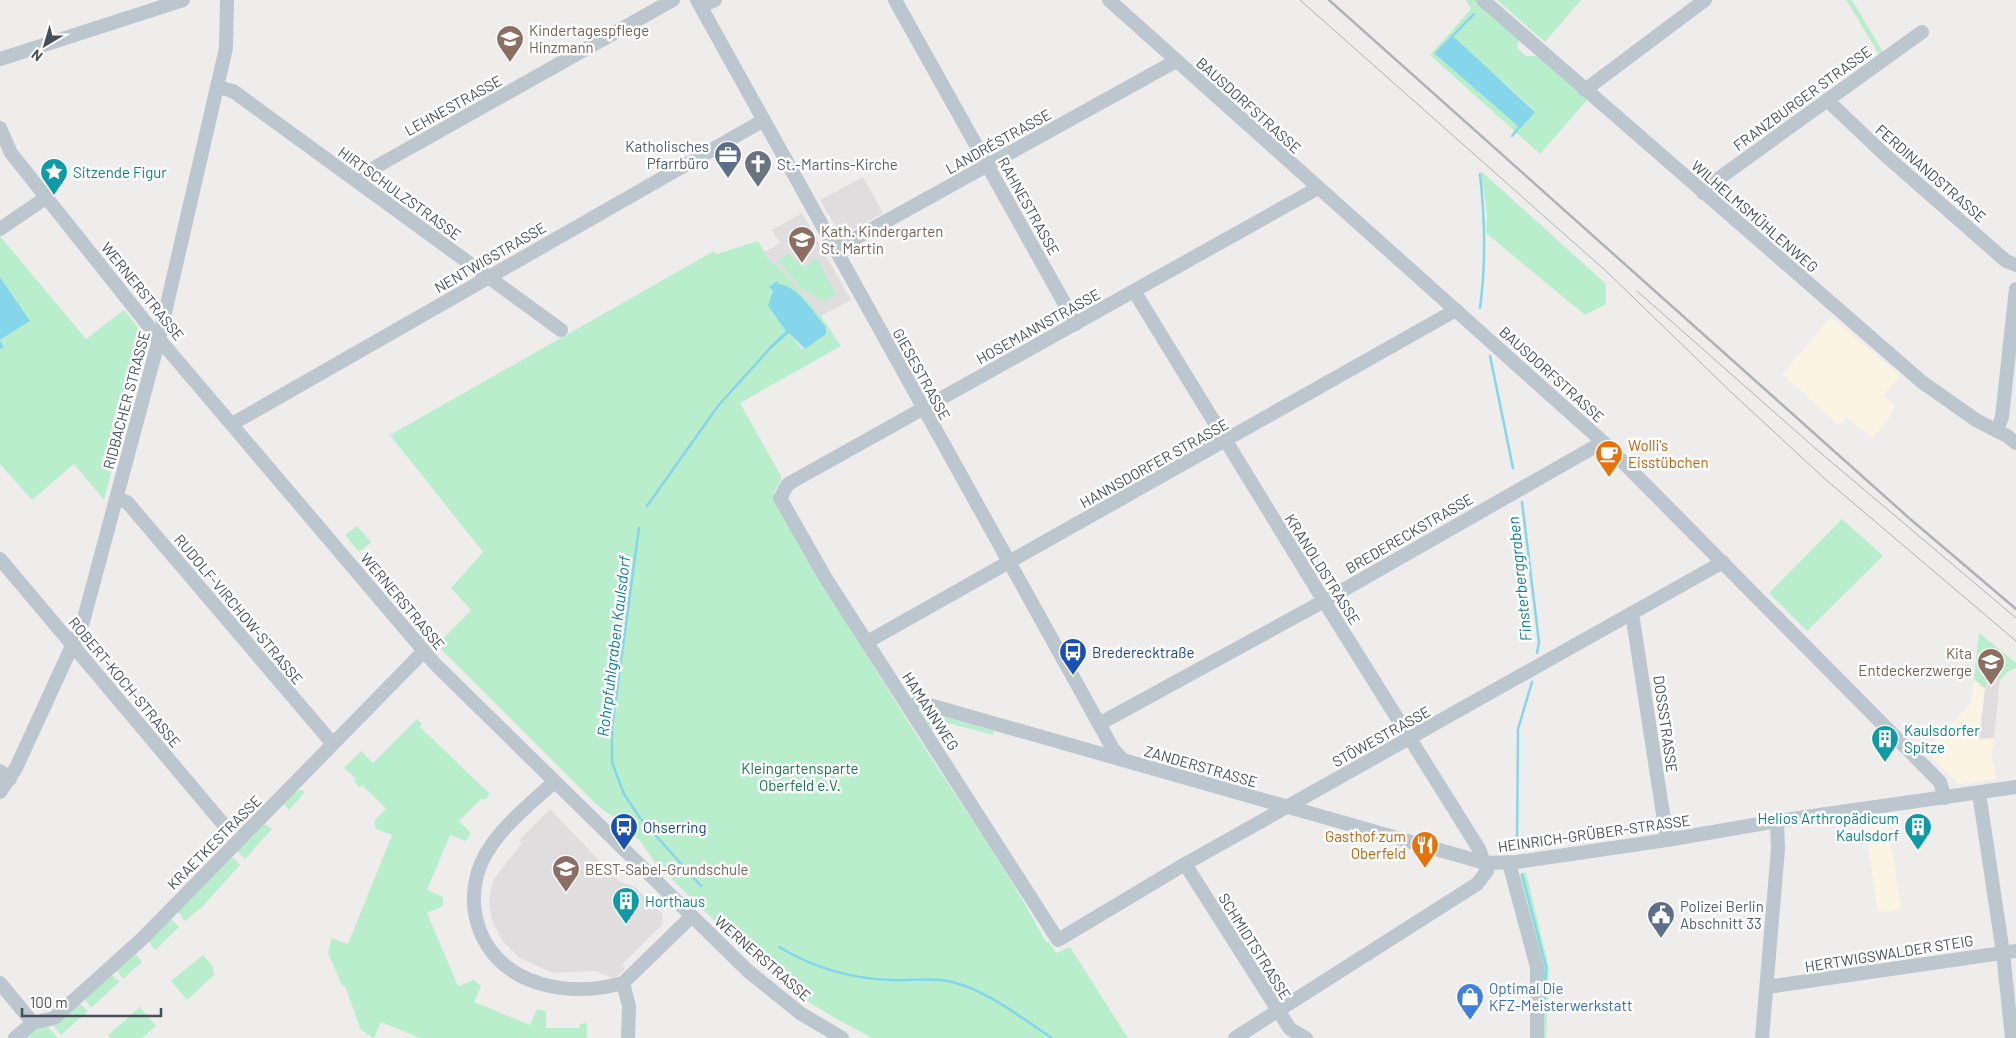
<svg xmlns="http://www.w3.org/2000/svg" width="2016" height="1038" font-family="Barlow,sans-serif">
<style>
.commercial{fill:#fbf4e3}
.education{fill:#e0ddde}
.green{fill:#b9eecd;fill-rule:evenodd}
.water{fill:#85d6eb}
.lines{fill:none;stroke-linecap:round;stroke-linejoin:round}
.stream{stroke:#85d6eb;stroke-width:2.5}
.minor{stroke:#bcc6cf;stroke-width:14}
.tram{stroke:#aeb1b6;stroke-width:1}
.rail{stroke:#aeb1b6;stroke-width:2.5}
.labels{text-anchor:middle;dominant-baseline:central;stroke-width:5;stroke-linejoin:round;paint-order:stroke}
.education-label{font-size:15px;fill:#785e54;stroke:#fff;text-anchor:start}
.street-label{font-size:15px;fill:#444f59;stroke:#fff}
.service-label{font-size:15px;fill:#4e5e75;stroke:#fff;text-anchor:end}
.worship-label{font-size:15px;fill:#5b616d;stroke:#fff;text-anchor:start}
.culture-label{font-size:15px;fill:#0d838f;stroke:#fff;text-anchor:start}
.food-label{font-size:15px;fill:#c56008;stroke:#fff;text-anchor:start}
.transit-label{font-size:15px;fill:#164399;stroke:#fff;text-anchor:start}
.park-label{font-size:15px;fill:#167948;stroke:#fff}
.shop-label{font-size:15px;fill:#366cbe;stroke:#fff;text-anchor:start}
.water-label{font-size:16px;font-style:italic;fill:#0c7e9d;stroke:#fff}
</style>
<rect width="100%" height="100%" fill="#efecec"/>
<g class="commercial">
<path d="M1831,317l69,59 -17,20 12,10 -7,14 -16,18 -25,-21 -8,8 -57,-51z"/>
<path d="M1979,633l37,30v5l-9,4 -7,9 -8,74 4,24 -37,5 -34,-34 46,-47z"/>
<path d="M1887,816l14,93 -23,3 -14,-93z"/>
</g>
<g class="education">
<path d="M863,177l20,36 -42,23 -21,-36z"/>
<path d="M802,213l49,87 -30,16 -44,-51 -7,-3 -6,-10 16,-9 -8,-13z"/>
<path d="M1979,633l37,30v5l-9,4 -7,8 -6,58 -15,1 6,-51 -5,-2v-4l-6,-2z"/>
<path d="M550,809l69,72 16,6 27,26 1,11 -41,41 3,4 -11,10 -19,-8 -42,2 -33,-15 -17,-16 -11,-21 -3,-21 4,-20 29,-37 -3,-3z"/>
</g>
<g class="green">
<path d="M1466,0h10l43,39 -2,9 9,8h13l49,43 -48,55 -110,-99 41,-46zM1452,36l83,75 -14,16 -84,-74z"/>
<path d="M1497,0h84l-36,42z"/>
<path d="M1846,0h6l31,52 -4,2z"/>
<path d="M1481,171l125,113v20l-21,11 -99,-82 1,-17z"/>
<path d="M0,236l86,103 38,-29 22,28 -42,162 -30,-36 -42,36 -32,-36v-115l4,-3 -4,-6 30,-19 -30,-44z"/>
<path d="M758,241l12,21 7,3 44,51 20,30 -101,57 41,73v4l-8,14c48,87 100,172 153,256 41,63 85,126 120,192h3l7,11 14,-6 58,91h-256l-39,-21 -42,-26 -41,-36 -94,-91 -15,-22 -17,-17 -26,-19 -161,-161 34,-35 -20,-22 32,-36 -93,-117 324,-184 3,3zM784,285l12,7 30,35 1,3 -22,19h-3l-33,-42 4,-16 -3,-4z"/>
<path d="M788,254l16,13 13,-9 19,37 -13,6 -22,-13 -23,-28z"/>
<path d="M1842,519l41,37 -76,75 -38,-38z"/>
<path d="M357,526l14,16 -12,10 -14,-17z"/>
<path d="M1979,633l37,30v5l-9,4 -7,8 -13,-6 -2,13 -11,-7z"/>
<path d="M921,710l73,21 -1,4 -67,-18 9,14 -6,-1 -11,-18z"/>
<path d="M417,719l5,5 -2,3 70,67 -5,6 -3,-2 -23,23 12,12 -5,8 -16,-6 -23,55 16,7v9l-16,7 31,73 16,-6 7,6 -7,16 56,23 7,-16 9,2v17h33l1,-4 7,-1v15h-167l-39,-16 -7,16 -13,-8 -16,-44h-3l-14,-33 4,-15 16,6 44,-109 -16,-6 -2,-8 12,-12 -24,-24 -2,3 -6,-6 2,-3 -12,-11 17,-17 12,12z"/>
<path d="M302,790l3,2 -14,16 -2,2 -7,-8 13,-11z"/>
<path d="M265,824l7,5 -27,30 -8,-8z"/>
<path d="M232,857l8,8 -37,41 -18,15 -8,-11z"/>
<path d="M1526,872l23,96 -3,70h-7l1,-59 -23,-103z"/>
<path d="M169,917l10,10 -24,23 -7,-10z"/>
<path d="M135,953l7,9 -19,17 -7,-10z"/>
<path d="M203,955l10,12 1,8 -27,25 -16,-19z"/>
<path d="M112,975l7,7 -28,26 -7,-11z"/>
<path d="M78,1002l10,9 -27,24 -8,-10z"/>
<path d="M140,1007l16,19 -14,12h-32l-2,-3z"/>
<path d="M48,1027l10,11h-39l15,-8z"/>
</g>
<g class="water">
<path d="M1453,36l82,76 -14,16 -85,-75z"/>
<path d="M0,277l30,44 -30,19 4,7 -4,2z"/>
<path d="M777,281l2,3c19,2 34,28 47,43v7l-21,15 -16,-16 -18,16 -2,-2 17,-16 -18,-25 5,-15 -4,-4z"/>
</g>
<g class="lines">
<g class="stream">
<path d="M1474,14l-38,39 84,73 -8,10"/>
<path d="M1480,308c6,-44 5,-89 0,-134"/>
<path d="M1490,356l23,112"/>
<path d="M1522,502l17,140 -2,11"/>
<path d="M647,506l71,-100 54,-60"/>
<path d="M639,528l-27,199v35l12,32 16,24 61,68"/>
<path d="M1517,845l1,-116 14,-47"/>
<path d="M1522,874l24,93 -2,40"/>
<path d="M779,947c35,21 72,32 113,33 20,1 40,-3 60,2 37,9 69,36 100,56"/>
</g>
<g class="minor">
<path d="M697,0l416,749 10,11"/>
<path d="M895,0l181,324"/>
<path d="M1109,0l494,442 337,340 5,16"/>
<path d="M1483,0l439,382 54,38 31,16 9,7"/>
<path d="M701,6l14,-6"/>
<path d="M0,59l183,-59"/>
<path d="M217,87l16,4 328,239"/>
<path d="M1585,90l120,-90"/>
<path d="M1827,100l58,55 121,106 10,4"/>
<path d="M0,128l11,25 148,186 276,325 313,307 52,42 42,25"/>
<path d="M357,181l6,-7 310,-174"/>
<path d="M1318,188l-530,296 -8,14 45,79 233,363 127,-76 538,-302"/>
<path d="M1703,193l8,-9 211,-152"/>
<path d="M0,229l47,-32"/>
<path d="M836,249l340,-188"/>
<path d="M1134,291l190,310 155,248 8,22 -10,13 -242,154"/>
<path d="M232,424l532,-304"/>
<path d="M1997,431l5,-14 14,-128"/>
<path d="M117,499l10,3 206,242"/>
<path d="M0,559l224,266"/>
<path d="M1632,613l35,227"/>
<path d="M867,642l589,-332"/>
<path d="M909,708l10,-6 566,161 32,-1 150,-22 110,-19 239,-34"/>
<path d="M1099,724l225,-123 279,-159"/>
<path d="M0,771l10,8"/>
<path d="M554,782c-28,26 -67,55 -77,93 -5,19 -4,38 3,56 23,56 90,67 143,52l68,-66"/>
<path d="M0,792l16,-24 67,-146 76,-283 58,-252 9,-39 1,-48"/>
<path d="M1979,793l24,160 9,85"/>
<path d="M1509,863l28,104v71"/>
<path d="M1185,864l105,165 16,9"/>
<path d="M0,983l33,40"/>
<path d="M623,983l6,23 -1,32"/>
<path d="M1767,987l249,-36"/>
<path d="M15,1038l18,-15 21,-5 89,-80 281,-287"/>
<path d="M1762,1038l16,-189 -1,-28"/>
</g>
<g class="tram">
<path d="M1300,0l307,272 125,121 93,86 191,162"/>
<path d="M1637,291l179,158 200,169"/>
</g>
<path class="rail" d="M1329,0l580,518 107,91"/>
</g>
<defs>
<symbol id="school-pin" viewBox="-11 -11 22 30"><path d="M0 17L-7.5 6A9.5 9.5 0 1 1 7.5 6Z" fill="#8d6e63" stroke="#fff"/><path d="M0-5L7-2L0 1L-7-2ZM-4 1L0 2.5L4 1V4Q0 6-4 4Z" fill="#fff"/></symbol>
<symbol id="office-pin" viewBox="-11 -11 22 30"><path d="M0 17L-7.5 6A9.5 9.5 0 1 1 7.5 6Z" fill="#5c6f8a" stroke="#fff"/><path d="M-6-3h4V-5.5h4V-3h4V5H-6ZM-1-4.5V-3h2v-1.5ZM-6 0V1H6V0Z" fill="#fff"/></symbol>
<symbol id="church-pin" viewBox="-11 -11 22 30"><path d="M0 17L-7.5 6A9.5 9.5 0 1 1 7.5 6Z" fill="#6b7280" stroke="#fff"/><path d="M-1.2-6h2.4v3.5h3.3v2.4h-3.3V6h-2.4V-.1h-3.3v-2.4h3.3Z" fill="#fff"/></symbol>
<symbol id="sight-pin" viewBox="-11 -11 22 30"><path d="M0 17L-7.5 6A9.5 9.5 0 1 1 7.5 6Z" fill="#0f9aa8" stroke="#fff"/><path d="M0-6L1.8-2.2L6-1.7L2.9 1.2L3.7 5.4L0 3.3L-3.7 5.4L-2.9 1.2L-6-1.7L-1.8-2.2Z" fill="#fff"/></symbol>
<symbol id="cafe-pin" viewBox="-11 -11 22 30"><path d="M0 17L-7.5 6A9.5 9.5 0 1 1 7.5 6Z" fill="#e8710a" stroke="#fff"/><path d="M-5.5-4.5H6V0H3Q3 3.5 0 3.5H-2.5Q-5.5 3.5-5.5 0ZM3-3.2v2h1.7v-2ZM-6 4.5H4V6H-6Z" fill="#fff"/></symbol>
<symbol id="bus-pin" viewBox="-11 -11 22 30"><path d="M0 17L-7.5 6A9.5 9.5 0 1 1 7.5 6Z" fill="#1a4fb4" stroke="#fff"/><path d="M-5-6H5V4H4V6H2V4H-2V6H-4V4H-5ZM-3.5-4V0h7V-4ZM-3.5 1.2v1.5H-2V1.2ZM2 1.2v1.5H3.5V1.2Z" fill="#fff"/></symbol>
<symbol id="building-pin" viewBox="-11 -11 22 30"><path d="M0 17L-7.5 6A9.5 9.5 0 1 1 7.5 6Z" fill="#0f9aa8" stroke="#fff"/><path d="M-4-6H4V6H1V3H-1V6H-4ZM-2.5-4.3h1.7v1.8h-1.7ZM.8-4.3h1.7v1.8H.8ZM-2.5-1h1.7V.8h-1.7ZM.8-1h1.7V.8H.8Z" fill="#fff"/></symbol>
<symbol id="restaurant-pin" viewBox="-11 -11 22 30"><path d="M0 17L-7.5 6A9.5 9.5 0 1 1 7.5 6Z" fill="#e8710a" stroke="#fff"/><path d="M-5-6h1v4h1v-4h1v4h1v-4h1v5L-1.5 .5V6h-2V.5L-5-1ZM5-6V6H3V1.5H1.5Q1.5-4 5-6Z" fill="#fff"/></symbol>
<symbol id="civic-pin" viewBox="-11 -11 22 30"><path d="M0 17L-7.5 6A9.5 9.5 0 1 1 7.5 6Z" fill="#5c6f8a" stroke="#fff"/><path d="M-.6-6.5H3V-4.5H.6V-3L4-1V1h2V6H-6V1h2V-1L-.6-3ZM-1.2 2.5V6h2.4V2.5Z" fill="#fff"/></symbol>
<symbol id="shop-pin" viewBox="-11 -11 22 30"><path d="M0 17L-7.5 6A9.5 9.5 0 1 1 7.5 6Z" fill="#3f7fe0" stroke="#fff"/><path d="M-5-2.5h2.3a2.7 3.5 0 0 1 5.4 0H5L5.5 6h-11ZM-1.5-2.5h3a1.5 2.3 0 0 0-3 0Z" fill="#fff"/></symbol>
</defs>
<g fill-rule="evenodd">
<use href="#school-pin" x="494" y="23" width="32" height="43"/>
<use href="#office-pin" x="712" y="139" width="32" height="43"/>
<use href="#church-pin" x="742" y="148" width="32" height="43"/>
<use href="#sight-pin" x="38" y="156" width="32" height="43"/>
<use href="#school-pin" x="786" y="224" width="32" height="43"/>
<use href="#cafe-pin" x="1593" y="438" width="32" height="43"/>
<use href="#bus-pin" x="1057" y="636" width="32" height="43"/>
<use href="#school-pin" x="1975" y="646" width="32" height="43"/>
<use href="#building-pin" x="1869" y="723" width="32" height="43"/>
<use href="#bus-pin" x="608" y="811" width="32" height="43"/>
<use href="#building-pin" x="1902" y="811" width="32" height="43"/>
<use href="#restaurant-pin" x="1409" y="829" width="32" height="43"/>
<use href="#school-pin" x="550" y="853" width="32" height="43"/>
<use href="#building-pin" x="610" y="885" width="32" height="43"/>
<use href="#civic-pin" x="1645" y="899" width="32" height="43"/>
<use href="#shop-pin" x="1454" y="981" width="32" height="43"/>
</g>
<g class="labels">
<g class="education-label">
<text x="529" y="30">Kindertagespflege<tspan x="529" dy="17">Hinzmann</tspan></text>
<text x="821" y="231">Kath. Kindergarten<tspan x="821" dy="17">St. Martin</tspan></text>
<text x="1972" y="653" text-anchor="end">Kita<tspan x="1972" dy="17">Entdeckerzwerge</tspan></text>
<text x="585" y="869">BEST-Sabel-Grundschule</text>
</g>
<g class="street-label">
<text transform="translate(1802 98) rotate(-36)">FRANZBURGER STRASSE</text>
<text transform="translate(453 105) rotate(-29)">LEHNESTRASSE</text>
<text transform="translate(1249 105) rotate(42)">BAUSDORFSTRASSE</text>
<text transform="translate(998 141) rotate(-29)">LANDRÉSTRASSE</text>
<text transform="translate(1931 173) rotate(41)">FERDINANDSTRASSE</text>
<text transform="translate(400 193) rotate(36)">HIRTSCHULZSTRASSE</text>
<text transform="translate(1029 206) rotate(61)">RAHNESTRASSE</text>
<text transform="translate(1755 216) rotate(41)">WILHELMSMÜHLENWEG</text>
<text transform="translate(490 257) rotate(-30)">NENTWIGSTRASSE</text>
<text transform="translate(143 291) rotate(51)">WERNERSTRASSE</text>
<text transform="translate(1038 326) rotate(-29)">HOSEMANNSTRASSE</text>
<text transform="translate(922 374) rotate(61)">GIESESTRASSE</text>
<text transform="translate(1552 374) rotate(42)">BAUSDORFSTRASSE</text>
<text transform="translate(126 400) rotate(-75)">RIDBACHER STRASSE</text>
<text transform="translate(1154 463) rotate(-29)">HANNSDORFER STRASSE</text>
<text transform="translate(1409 533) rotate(-30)">BREDERECKSTRASSE</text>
<text transform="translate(1323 569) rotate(58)">KRANOLDSTRASSE</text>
<text transform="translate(403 601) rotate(50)">WERNERSTRASSE</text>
<text transform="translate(239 609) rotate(50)">RUDOLF-VIRCHOW-STRASSE</text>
<text transform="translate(125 682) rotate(50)">ROBERT-KOCH-STRASSE</text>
<text transform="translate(931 711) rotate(57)">HAMANNWEG</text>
<text transform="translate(1666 724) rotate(82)">DOSSSTRASSE</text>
<text transform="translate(1381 736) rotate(-29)">STÖWESTRASSE</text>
<text transform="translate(1201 766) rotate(16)">ZANDERSTRASSE</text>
<text transform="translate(1594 833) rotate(-8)">HEINRICH-GRÜBER-STRASSE</text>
<text transform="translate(214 842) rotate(-45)">KRAETKESTRASSE</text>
<text transform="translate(1255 946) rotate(58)">SCHMIDTSTRASSE</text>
<text transform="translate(1889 953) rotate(-9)">HERTWIGSWALDER STEIG</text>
<text transform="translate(763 958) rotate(41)">WERNERSTRASSE</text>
</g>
<g class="service-label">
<text x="709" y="146">Katholisches<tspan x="709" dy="17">Pfarrbüro</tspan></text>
<text x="1680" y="906" text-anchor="start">Polizei Berlin<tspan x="1680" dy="17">Abschnitt 33</tspan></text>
</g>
<g class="worship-label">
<text x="777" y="164">St.-Martins-Kirche</text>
</g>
<g class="culture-label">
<text x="73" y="172">Sitzende Figur</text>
<text x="1904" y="730">Kaulsdorfer<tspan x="1904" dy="17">Spitze</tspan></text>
<text x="1899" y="818" text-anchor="end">Helios Arthropädicum<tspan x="1899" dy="17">Kaulsdorf</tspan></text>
<text x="645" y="901">Horthaus</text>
</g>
<g class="food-label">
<text x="1628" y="445">Wolli's<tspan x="1628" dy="17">Eisstübchen</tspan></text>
<text x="1406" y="836" text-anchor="end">Gasthof zum<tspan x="1406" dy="17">Oberfeld</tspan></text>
</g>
<g class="transit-label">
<text x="1092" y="652">Brederecktraße</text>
<text x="643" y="827">Ohserring</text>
</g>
<g class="park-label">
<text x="800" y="768">Kleingartensparte<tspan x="800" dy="17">Oberfeld e.V.</tspan></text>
</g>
<g class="shop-label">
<text x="1489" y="988">Optimal Die<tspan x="1489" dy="17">KFZ-Meisterwerkstatt</tspan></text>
</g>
<g class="water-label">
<text transform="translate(1519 579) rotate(-96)">Finsterberggraben</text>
<text transform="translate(613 646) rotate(-83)">Rohrpfuhlgraben Kaulsdorf</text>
</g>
</g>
<g transform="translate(45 45) rotate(218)" stroke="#ffffff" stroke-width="4" paint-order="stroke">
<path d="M0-4L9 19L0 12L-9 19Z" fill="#444f59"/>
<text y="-8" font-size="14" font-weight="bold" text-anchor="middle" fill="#444f59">N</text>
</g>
<path d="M22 1008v8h139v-8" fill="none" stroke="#444f59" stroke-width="2.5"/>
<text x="30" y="1008" font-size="15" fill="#444f59" stroke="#ffffff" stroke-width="4" paint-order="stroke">100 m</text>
</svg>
